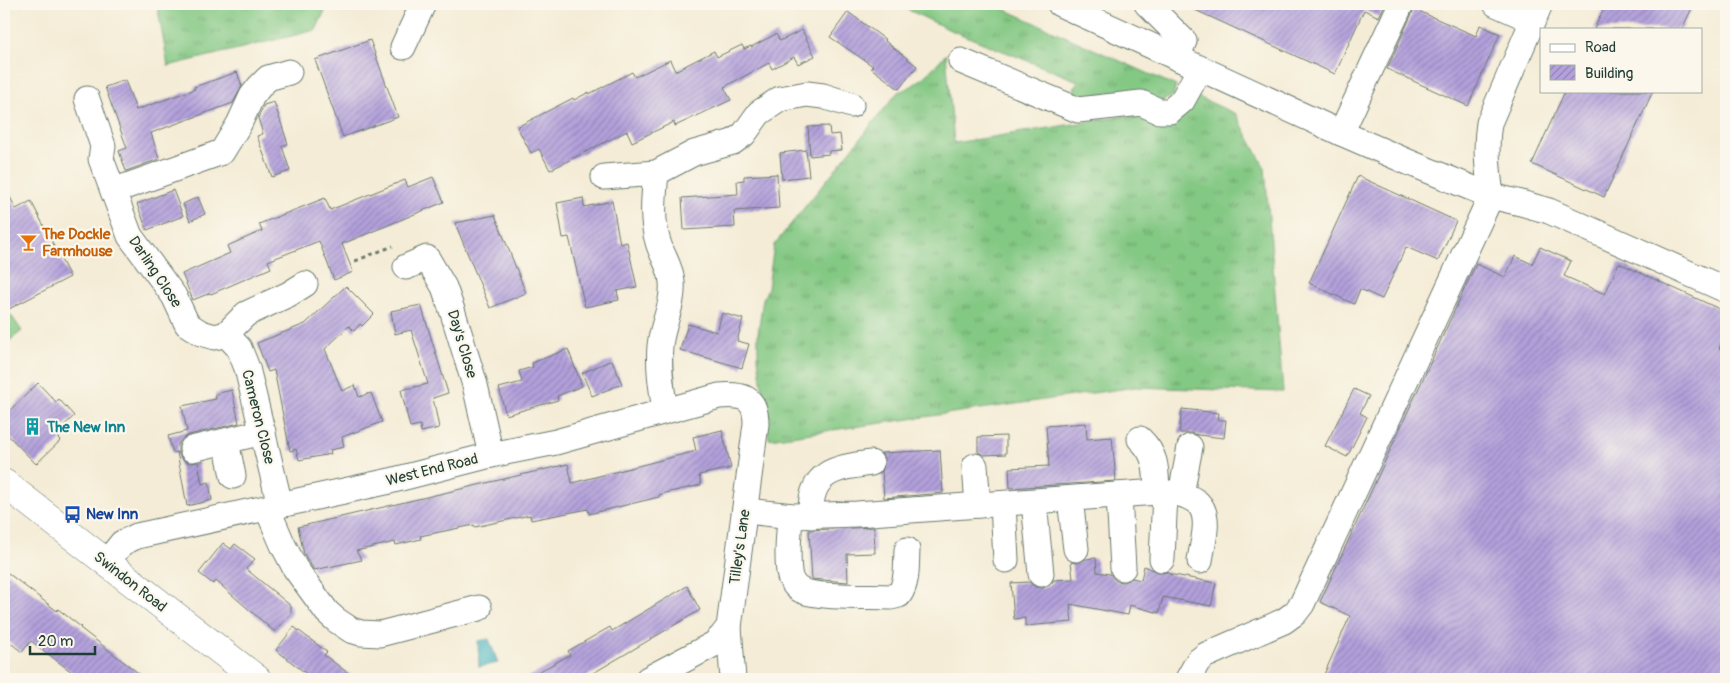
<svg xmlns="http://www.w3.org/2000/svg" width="1730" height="683" font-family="Pangolin,sans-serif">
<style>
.grass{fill:url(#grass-tufts);stroke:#51825c}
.water{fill:#45b3c0;stroke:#32787a}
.building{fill:url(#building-hatch)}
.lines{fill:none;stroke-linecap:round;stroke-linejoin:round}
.minor-casing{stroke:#6a7a6d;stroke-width:27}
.major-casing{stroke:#6a7a6d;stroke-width:29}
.path{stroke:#6a7a6d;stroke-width:3;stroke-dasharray:4 4;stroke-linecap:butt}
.minor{stroke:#fff;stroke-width:25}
.major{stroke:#fff;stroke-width:28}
.labels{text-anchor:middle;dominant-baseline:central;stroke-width:4.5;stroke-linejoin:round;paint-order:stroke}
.food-label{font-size:15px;font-weight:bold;fill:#c56008;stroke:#fbf7ec;text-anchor:start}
.street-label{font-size:15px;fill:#1f3d34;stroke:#fbf7ec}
.culture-label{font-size:15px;font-weight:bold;fill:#0d838f;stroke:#fbf7ec;text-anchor:start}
.transit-label{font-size:15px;font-weight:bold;fill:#164399;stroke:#fbf7ec;text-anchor:start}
</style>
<defs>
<pattern id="grass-tufts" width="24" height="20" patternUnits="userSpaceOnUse" patternTransform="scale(1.25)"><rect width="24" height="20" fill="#83c883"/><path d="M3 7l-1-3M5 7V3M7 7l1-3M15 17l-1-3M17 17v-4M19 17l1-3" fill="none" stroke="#6ba46c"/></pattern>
<pattern id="building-hatch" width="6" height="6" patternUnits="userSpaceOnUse" patternTransform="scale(1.25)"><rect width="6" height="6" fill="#b3a0dc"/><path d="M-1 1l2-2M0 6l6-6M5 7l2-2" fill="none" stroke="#9184b3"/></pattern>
</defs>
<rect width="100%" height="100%" fill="#fbf7ec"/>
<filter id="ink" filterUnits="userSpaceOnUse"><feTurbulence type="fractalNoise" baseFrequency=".02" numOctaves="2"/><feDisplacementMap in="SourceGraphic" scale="10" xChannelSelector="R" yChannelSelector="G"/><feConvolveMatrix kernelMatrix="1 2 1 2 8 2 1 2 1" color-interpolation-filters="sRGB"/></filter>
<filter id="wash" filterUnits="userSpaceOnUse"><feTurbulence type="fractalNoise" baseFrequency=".0096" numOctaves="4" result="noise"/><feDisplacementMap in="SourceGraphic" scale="20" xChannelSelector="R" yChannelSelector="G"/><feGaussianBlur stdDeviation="1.12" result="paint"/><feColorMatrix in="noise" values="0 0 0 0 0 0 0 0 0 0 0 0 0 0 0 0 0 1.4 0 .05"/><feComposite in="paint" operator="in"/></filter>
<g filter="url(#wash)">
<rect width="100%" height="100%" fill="#f4ecd6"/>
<g class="grass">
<path d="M157,4h171l-12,26 -148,36z"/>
<path d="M896,4h97l183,82 -3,10 -12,5h-84l-6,-4 7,-16 -130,-52z"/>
<path d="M946,54l8,89 195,-31 47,-16 40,18 29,54 18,224 -148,-5 -366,52 -11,-81v-25l5,-34 5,-11 6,-43 124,-153c19,-5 34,-23 48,-38z"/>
<path d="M10,314l12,17 -18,14v-27z"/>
</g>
<path class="water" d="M489,639l9,24 -19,4 -1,-26z"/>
<g id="blocks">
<g class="building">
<path d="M1182,4h203l-6,13 -15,-7 -29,64z"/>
<path d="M1606,4h88l-12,25h-88z"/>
<path d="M1414,9l62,27 4,-11 20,9 -32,72 -81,-37z"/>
<path d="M848,12l38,28 -1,1 32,25 -18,23 -28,-21 2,-2 -43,-29z"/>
<path d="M802,30l13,26 -17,8 -4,-7 -22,12 -3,-6 -45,24 7,13 -56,26 -1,-4 -42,20 -5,-11 -77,39 -11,-21 -8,4 -14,-26 56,-29 1,2 15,-8v2l43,-22 3,5 35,-17 5,11 39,-20 3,6 25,-12 2,4 7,-3v1l25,-13 4,7z"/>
<path d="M370,40l28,77 -55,20 -28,-77z"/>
<path d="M237,72l5,14 -9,17 -82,30 8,26 -33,12 -7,-20 8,-3 -22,-61 20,-7 11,30 59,-21 -1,-2z"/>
<path d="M1565,91h88l-49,106 -72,-33z"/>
<path d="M274,102l14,42 -6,2 8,25 -18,6 -15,-41 6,-2 -5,-16 6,-13z"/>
<path d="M829,126l1,9 10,-1 2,16 -13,1v3l-19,2 -2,-29z"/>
<path d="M806,150l3,26 -27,3 -2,-26z"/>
<path d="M777,174l2,34 -45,3 1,16 -51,3 -2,-32 56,-4 -1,-13 7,-1v-4z"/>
<path d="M1358,176l98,45 -18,40 -32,-14 -24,52 -22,-10 -6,15 -45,-21z"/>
<path d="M433,177l11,25 -102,42 11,28 -19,8 -15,-39 -51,20 3,7 -60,26 -1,-1 -17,7 -11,-26 48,-21 -3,-7 35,-15 -3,-7 66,-26 5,12 75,-30 3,7z"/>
<path d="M4,185l12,24 15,-8 39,76 -61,32 -5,-10z"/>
<path d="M173,190l10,26 -36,14 -10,-26z"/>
<path d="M198,197l7,17 -15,7 -7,-17z"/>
<path d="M583,198l1,9 28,-6 8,43 7,-2 10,45 -20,4 2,9 -34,7 -16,-70 -6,1 -6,-35z"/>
<path d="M495,215l31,78 -36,15 -35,-85z"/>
<path d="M1540,247l31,14 -7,15 41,18 14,-31 107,49v21l-7,15 7,4v327h-404l28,-63 -30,-14 156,-338 29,13 10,-21 17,8z"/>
<path d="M346,286l28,28 -12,12 -2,-2 -6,7 -5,-5 -24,23 17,42 13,-6 4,12 12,-4 11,29 -40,15 2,10 -14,3 1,4 -32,6 -3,-11 -6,2 -16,-81 -6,2 -11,-29 48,-19z"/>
<path d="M421,305l27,88 -15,5 6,30 -18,4 -1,-7 -10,2 -9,-37 27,-6 -17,-54 -16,4 -4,-23z"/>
<path d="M722,313l21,6 -6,22 12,3 -7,24 -62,-18 8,-26 29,8z"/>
<path d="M568,349l14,37 -25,10 1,4 -52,15 -7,-27 23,-6 -3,-11 14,-4 -1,-4z"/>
<path d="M612,360l10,24 -30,12 -10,-23z"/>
<path d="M38,383l18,19 3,-3 15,17 -19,18 6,6 -25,24 -32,-33v-15z"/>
<path d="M1354,389l15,7 -9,17 7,4 -20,40 -22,-11z"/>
<path d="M232,390l7,33 -50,12 -6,3 -5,6v8l4,7 6,4 10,-1 4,22 7,-2 3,18 -25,6 -10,-54 -4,1 -5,-17 19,-5 -5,-25 34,-7 -1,-5z"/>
<path d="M1182,409l37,4 -1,7h8l-2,18 -26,-3 -6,-2h-13z"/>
<path d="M1086,423l1,16 25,-2 4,44 -106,7 -1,-20 40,-2 -3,-40z"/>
<path d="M722,430l9,38 -32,7 2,10 -36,8 -6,2v2l-70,17 -1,-5 -57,11 -1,-5 -55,12 -1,-2 -54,11 1,3 -25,6 -1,-3 -39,9 6,9 -48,10 -10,-16 -6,-27 270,-63 4,19 124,-32 -3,-14z"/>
<path d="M1006,436v18l-22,1 -6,-3v-15z"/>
<path d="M940,450l3,43 -59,5 -2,-27 3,-10 -4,-8z"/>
<path d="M874,527l1,26 -28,1 1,28 -36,-3 -3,-49z"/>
<path d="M223,543l8,6 4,-5 20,15 -9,10 45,37v7l-16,19 -59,-51 -3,3 -14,-11z"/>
<path d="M1096,558l1,14 13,2 6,7 7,1 9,-4 9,2 3,-14 17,7 7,-1 1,2 47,9 -5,23 -48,-9 -4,16 -29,-8 -2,10 -58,-11 2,18 -47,4v-8l-11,1 -3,-36 18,-1 7,5 7,1 7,-3 4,-5 19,-1 -2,-17 7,1 8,-4z"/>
<path d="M4,570l53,41 1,-2 23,18 -1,1 66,51h-65l-50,-38 -9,11 -18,-14z"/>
<path d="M687,586l13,24 -105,62 -13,7h-57l45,-24 -2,-4 42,-24 2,4z"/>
<path d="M294,627l33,25 -3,3 32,24h-43l-37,-29z"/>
</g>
</g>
</g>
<g filter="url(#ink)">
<use href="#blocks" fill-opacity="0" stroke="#6a7a6d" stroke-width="1"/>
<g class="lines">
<defs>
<g id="minor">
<path d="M1060,4l281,129 67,29 83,34 30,7 28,8 177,79"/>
<path d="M1147,4l37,37 -7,17"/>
<path d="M1496,4l36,16"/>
<path d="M403,47l20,-43"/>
<path d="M961,61l117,49 63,-7 18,8h11l12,-10 18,-32"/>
<path d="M289,72l-21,6 -8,8 -8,10 -13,28 -17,28 -109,39 17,45 44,60 13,28 14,9 14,4 11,-3 20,-20 43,-20 16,-10"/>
<path d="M87,99l16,47 -2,13 12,32"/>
<path d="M1341,133l60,-129"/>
<path d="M656,173c-2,22 -5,47 2,69 4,14 13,25 14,40 2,23 -10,42 -12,64 -2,22 2,44 5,65"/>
<path d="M604,177l52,-4 38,-20 39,-11 11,-8 15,-21 21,-14 27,-5 16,2 28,9"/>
<path d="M406,267l21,-9 17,29 9,26 22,72 16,70"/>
<path d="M226,334l13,14 8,20 33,137"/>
<path d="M1140,439c17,16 16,31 17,53"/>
<path d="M226,441l7,35"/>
<path d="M1190,447l-9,47c5,2 13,5 17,9 14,14 4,41 2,58"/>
<path d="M192,449l71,-17"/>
<path d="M975,466l3,39"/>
<path d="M1119,495l4,73"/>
<path d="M1070,499l6,50"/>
<path d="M1034,502l7,72"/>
<path d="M1003,504l3,56"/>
<path d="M267,508l16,37 12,23 32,44 9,8 15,10 10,3 19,1 99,-26"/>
<path d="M746,511l47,5 64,-2 300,-22 24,2"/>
<path d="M790,516c-1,18 -4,44 0,61 2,6 7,12 13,14 17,7 67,5 88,6l8,-2c9,-13 7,-30 8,-45"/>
<path d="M811,516c-2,-44 23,-48 60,-53"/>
<path d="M1162,559l3,-66"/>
<path d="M106,563l16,-20 15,-7 253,-55 101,-26 65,-13 163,-46c24,-2 37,1 37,28l-27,203 4,52"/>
<path d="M648,679l66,-35 8,-8 7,-9"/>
<path d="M1188,679l10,-18 8,-6 78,-34 11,-8 7,-9 189,-408c-3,-25 -6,-49 -2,-73l51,-119"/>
</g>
<path id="major" d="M4,483l253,196"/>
</defs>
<use href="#minor" class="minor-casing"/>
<use href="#major" class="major-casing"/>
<path class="path" d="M355,261l38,-15"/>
<use href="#minor" class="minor"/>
<use href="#major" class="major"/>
</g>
</g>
<defs>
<symbol id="bar-bare" viewBox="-9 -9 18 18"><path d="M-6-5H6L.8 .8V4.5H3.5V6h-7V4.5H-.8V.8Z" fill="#e8710a" stroke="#fbf7ec" stroke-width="2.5" paint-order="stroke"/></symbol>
<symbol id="building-bare" viewBox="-9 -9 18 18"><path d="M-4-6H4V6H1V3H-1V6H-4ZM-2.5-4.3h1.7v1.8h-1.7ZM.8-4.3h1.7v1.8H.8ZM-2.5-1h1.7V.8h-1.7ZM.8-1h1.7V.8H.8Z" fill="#0f9aa8" stroke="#fbf7ec" stroke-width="2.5" paint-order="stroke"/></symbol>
<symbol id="bus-bare" viewBox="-9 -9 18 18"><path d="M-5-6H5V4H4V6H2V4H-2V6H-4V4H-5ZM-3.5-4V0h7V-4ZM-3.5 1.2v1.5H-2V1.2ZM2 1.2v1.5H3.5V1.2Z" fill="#1a4fb4" stroke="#fbf7ec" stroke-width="2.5" paint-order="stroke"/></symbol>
</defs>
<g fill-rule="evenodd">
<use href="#bar-bare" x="16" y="230" width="25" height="25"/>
<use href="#building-bare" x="20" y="414" width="25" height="25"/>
<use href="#bus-bare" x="60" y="502" width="25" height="25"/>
</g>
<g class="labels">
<g class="food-label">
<text x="42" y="234">The Dockle<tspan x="42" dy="17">Farmhouse</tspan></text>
</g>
<g class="street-label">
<text transform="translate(155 272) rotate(56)">Darling Close</text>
<text transform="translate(462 344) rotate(73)">Day's Close</text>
<text transform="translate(258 417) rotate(76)">Cameron Close</text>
<text transform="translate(432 470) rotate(-14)">West End Road</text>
<text transform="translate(740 547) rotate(-82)">Tilley's Lane</text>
<text transform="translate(130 582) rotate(38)">Swindon Road</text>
</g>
<g class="culture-label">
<text x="47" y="427">The New Inn</text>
</g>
<g class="transit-label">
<text x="86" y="514">New Inn</text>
</g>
</g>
<rect width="1730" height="683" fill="none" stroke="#fbf7ec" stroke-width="20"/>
<rect x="1540" y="28" width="162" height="65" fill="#fbf7ec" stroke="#a3ada2"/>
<rect x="1550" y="44" width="25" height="8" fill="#ffffff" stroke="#a3ada2"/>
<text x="1585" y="52" font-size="15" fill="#1f3d34">Road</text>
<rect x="1550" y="65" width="25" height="15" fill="url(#building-hatch)" stroke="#a3ada2"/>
<text x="1585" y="78" font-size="15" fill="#1f3d34">Building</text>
<path d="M30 646v8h65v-8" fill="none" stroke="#1f3d34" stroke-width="2.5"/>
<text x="38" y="646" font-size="15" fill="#1f3d34" stroke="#fbf7ec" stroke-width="4" paint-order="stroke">20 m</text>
</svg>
